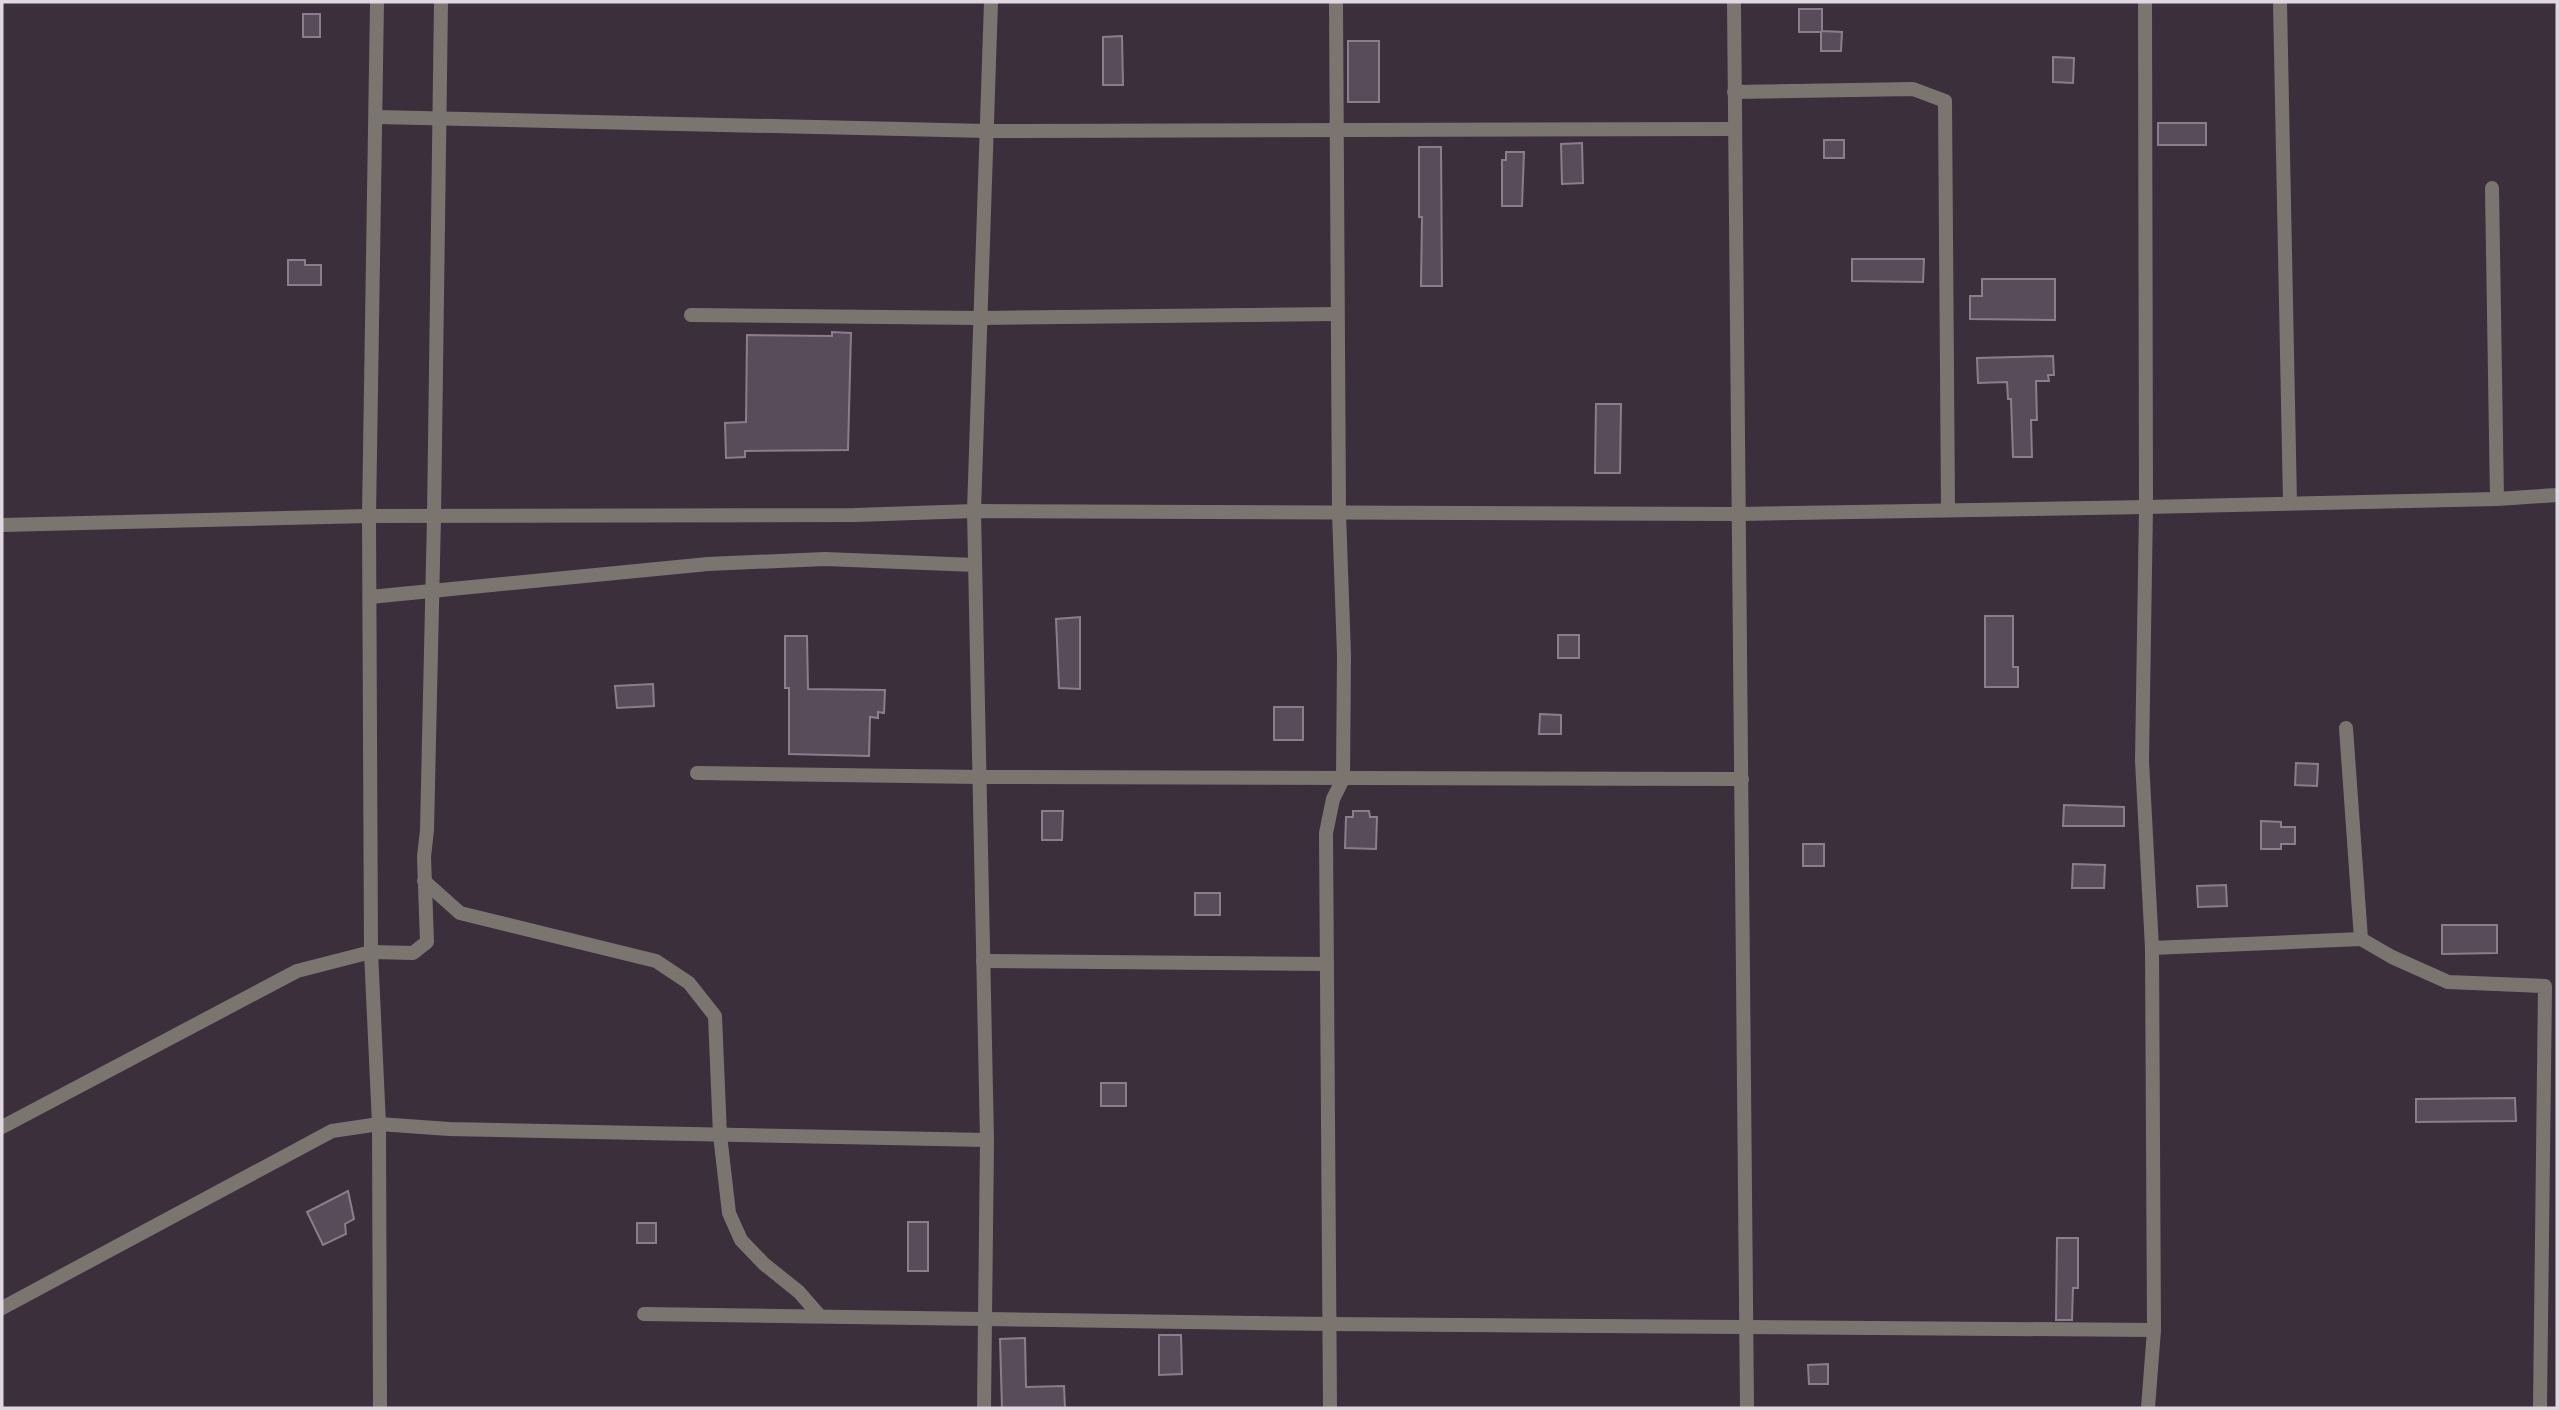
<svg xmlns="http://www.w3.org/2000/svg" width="2559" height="1410" font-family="Rubik,sans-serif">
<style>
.building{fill:#594c5a;stroke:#8b7d8c;stroke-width:2}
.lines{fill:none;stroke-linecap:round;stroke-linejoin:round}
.minor{stroke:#7a766f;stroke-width:14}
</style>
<rect width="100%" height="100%" fill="#3b2f3b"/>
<g class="building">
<path d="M1799,9h23v22l20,1 -1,19h-20v-19h-22z"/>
<rect x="303" y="14" width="17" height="23"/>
<path d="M1122,36l1,49h-20v-48z"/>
<rect x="1348" y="41" width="31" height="61"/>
<path d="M2053,57l21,1 -1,25 -20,-1z"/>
<rect x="2158" y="123" width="48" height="22"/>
<rect x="1824" y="140" width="20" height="18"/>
<path d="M1582,143l1,40 -21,1 -1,-40z"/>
<path d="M1419,147h22l1,139h-21l1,-69h-3z"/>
<path d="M1506,152h18l-2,54h-20v-46h4z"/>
<path d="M1852,259h72l-1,23 -71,-1z"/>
<path d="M288,260h17v5h16v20h-33z"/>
<path d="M1982,279h73v41l-85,-1v-23h12z"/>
<path d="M832,332l19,1 -3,117 -103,1v6l-19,1 -1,-35 21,-1 1,-87 85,1z"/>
<path d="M2053,356l1,19h-6l1,6h-13l1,39h-6l1,37h-19l-2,-58h-3l-1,-17 -29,1 -1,-25z"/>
<path d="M1596,404h25l-1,69h-25z"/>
<path d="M1985,616h28v51h5v20h-33z"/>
<path d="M1080,617v72l-21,-1 -3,-69z"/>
<rect x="1558" y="635" width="21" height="23"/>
<path d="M785,636h22l1,53 77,1 -1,23 -6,-1v6l-8,-1 -1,39 -80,-2v-66h-4z"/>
<path d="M653,684l1,22 -37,2 -2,-22z"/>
<rect x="1274" y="707" width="29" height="33"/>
<path d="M1540,714l21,1v19h-22z"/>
<path d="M2296,763l22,1 -1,22 -22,-1z"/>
<path d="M2064,805l60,2v19h-61z"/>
<path d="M1042,811h21l-1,29h-20z"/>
<path d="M1353,811h16l1,6h7l-1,32 -31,-1 1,-31h7z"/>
<path d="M2261,821l20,1v5h14v17h-14v5h-20z"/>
<rect x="1803" y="844" width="21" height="22"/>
<path d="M2073,864l32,1 -1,23h-32z"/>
<path d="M2226,885l1,21 -29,1 -1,-21z"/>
<rect x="1195" y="893" width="25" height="22"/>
<path d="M2442,925h55v28l-55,1z"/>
<rect x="1101" y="1083" width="25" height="23"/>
<path d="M2515,1098l1,23 -100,1v-23z"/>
<path d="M348,1191l6,28 -9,5 1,10 -23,11 -16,-33z"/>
<rect x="908" y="1222" width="20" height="49"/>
<rect x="637" y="1223" width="19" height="20"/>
<path d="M2057,1238h21v50h-5l-1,32h-16z"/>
<path d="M1159,1335h22l1,39 -23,1z"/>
<path d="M1025,1338l1,49 38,-1 1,22h-63l-2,-69z"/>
<path d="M1828,1364v20h-19l-1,-19z"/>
</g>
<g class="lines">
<g class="minor">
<path d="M377,2l-8,514 2,436 8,172 1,284"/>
<path d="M1734,2l13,1406"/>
<path d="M2145,2l1,505 -4,254 10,187 2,382 -6,78"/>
<path d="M2280,2l10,501"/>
<path d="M1734,92l179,-3 32,12 3,409"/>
<path d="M376,117l611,14 747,-2"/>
<path d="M2492,188l5,311"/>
<path d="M691,315l290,3 356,-4"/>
<path d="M2,525l367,-9 486,-1 119,-4 765,3 407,-7 351,-8 60,-4"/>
<path d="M370,597l338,-33 117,-5 150,6"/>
<path d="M2346,728l15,211"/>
<path d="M697,773l283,4 762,2"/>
<path d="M424,881l36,32 196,48 33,22 26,33 5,119 9,78 12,27 23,24 35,28 20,23"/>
<path d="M2152,948l209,-9 31,18 56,25 97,4 -5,422"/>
<path d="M983,961l344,3"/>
<path d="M2,1127l295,-156 74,-19 42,1 14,-11 -3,-85 3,-27 7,-313 7,-515"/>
<path d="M2,1308l330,-177 47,-7 70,5 538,11"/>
<path d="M644,1314l685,10 825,6"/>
<path d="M984,1408l3,-268 -13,-629 17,-509"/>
<path d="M1330,1408l-4,-575 7,-34 10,-20 1,-124 -5,-142 -3,-511"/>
</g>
</g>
<rect width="2559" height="1410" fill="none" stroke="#e0d8e0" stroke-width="7"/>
</svg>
